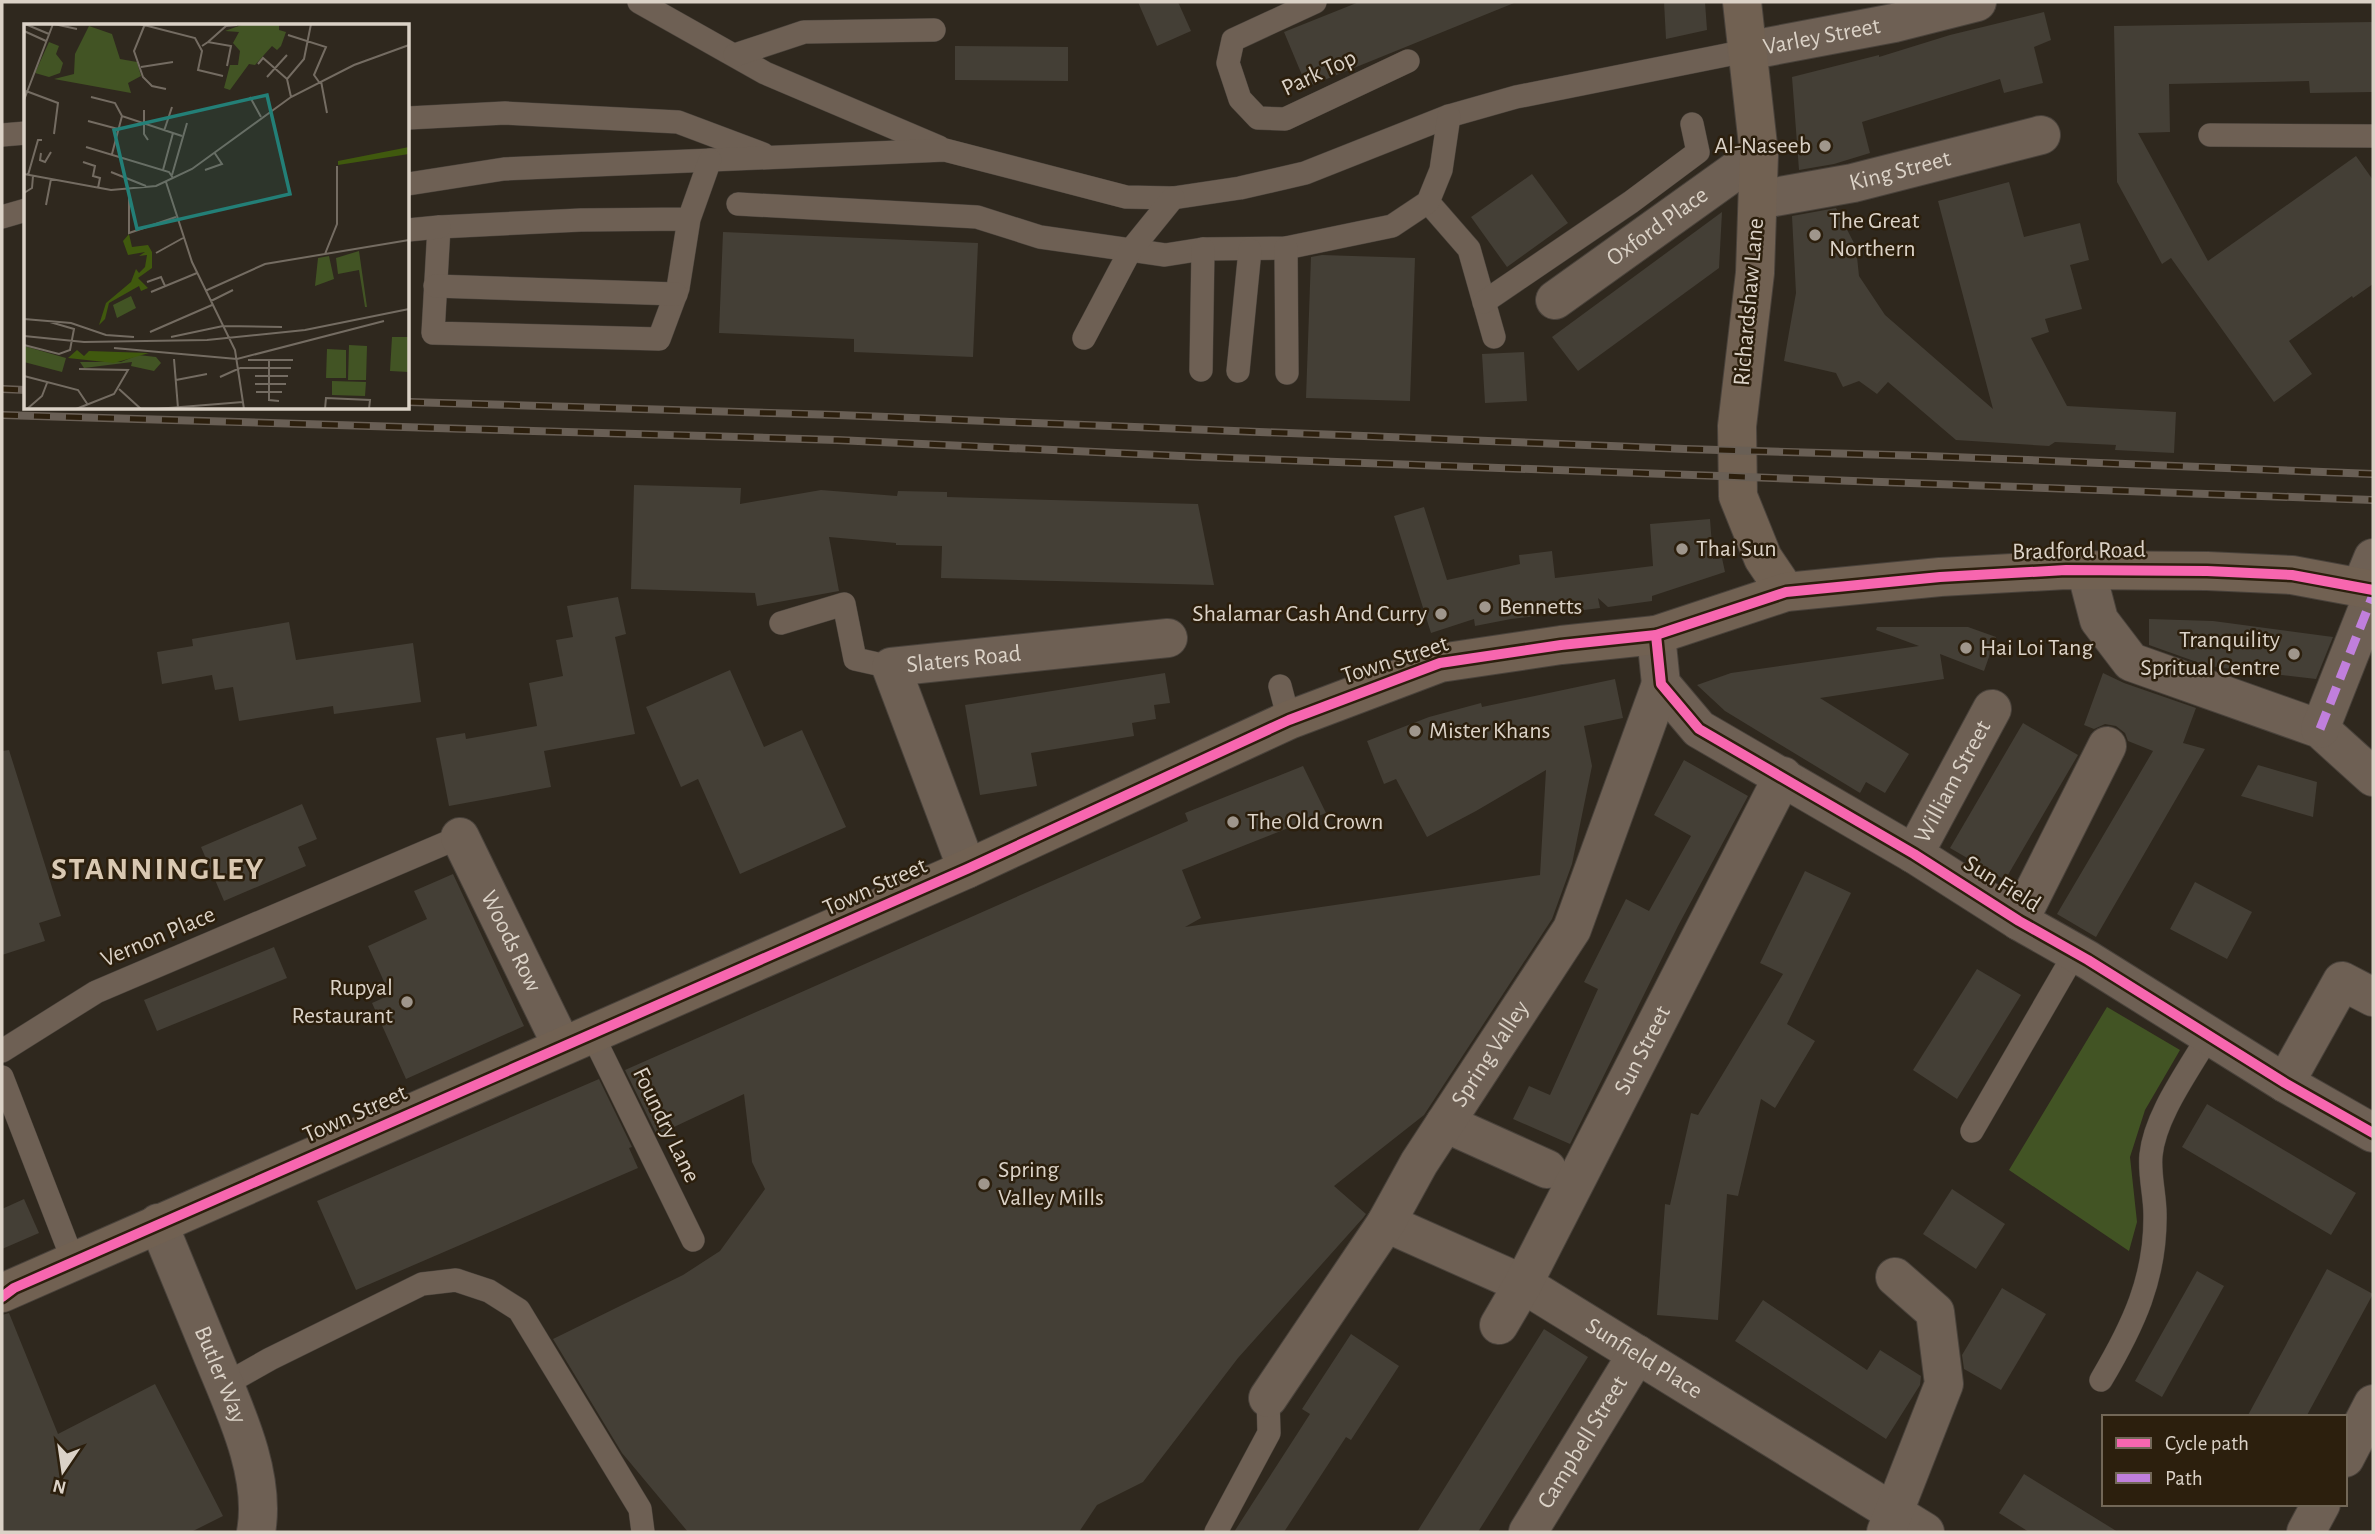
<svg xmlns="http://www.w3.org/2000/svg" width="2375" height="1534" font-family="'Alegreya Sans',sans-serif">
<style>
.green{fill:#425424}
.building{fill:#443f36}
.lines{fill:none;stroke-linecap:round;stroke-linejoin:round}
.lane-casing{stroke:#49423b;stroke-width:24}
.street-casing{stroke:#49423b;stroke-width:40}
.secondary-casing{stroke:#49423b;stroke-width:40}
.lane{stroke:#6e6054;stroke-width:23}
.street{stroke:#6e6054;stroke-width:38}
.secondary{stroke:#716152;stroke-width:38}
.rail-casing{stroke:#695f55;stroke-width:8}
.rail{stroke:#2c1f0d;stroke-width:5;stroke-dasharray:16;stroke-linecap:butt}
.quiet{stroke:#c07fdc;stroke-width:9;stroke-dasharray:18 9;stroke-linecap:butt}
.cycleway-casing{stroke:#2c1f0d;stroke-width:15}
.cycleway{stroke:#f766af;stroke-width:10}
.poi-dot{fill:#9f968c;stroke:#2c1f0d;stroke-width:2.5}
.labels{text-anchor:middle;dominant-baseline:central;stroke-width:5;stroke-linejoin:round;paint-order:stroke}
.street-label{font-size:24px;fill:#dbd2c7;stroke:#2c1f0d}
.poi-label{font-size:24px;fill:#dbd2c7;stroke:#2c1f0d;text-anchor:start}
.district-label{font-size:32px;font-weight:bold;letter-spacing:2px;fill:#d9c8b2;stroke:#2c1f0d}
.inset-road{fill:none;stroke:#746c62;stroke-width:2}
.view{fill:#237f77;fill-opacity:0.15;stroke:#237f77;stroke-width:3.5}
.inset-edge{fill:none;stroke:#dbd2c7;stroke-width:3.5}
</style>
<rect width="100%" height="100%" fill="#2f281e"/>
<path class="green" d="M2107,1007l73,43 -35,60 -15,47 7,65 -8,29 -120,-81z"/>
<g class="building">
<path d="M1138,2h40l13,29 -34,15z"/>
<path d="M1359,2h155v1l-207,84 -23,-55z"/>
<path d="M1664,2h41l2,28 -41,9z"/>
<path d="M2044,12l7,28 -17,7 9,36 -39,10 -4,-14 -138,43 8,31 -36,11 -35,6 -7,-93 87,-22v2l71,-22z"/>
<path d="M2373,22v70l-63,1 -1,-12 -140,3 1,48 -32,1 70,128 148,-105 17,24v104l-20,14 -1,-2 -63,45 23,33 -38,28 -103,-144 -9,6 -45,-82 -3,-156z"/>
<path d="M955,46l113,1v34l-113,-1z"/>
<path d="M1532,174l36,49 -61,44 -36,-50z"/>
<path d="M2009,182l15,55 56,-14 9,37 -19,5 12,44 -37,10 4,13 -18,6 36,68 109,6 -2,41 -59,-3 1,-5 -61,-3 -6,4 -93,-6 -68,-58 -11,12 -18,-13 -16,6 -7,-14 -52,-12 12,-68 -4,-77 44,-8 20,39 3,29 26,39 108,94 -55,-208z"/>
<path d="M1722,212l-3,56 -141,103 -26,-34z"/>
<path d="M723,232l255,11 -5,114 -119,-5v-13l-135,-6z"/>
<path d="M1322,255l93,3 -5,143 -104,-3 5,-141z"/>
<path d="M1524,352l3,49 -42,2 -3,-49z"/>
<path d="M634,485l107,3 -1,16 81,-14 76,6 1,-5 49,1v5l251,7 16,81 -273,-7 1,-32 -46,-1v-2l-67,-6 10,54 -82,15 -2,-13 -124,-4z"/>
<path d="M1424,507l23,73 73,-16 -1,-9 33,-4 3,27 98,-12 -3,-42 60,-5 3,40 9,-1 3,14 -73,24v5l-44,6 -10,-9 2,10 -89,11 -36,7 -1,-7 -43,14 -37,-117z"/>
<path d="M618,597l8,37 -11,3 20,97 -91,17 7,36 -102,19 -13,-68 29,-5 1,6 71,-13 -8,-43 34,-7 -7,-36 17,-3 -6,-31z"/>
<path d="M2149,619l64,2 120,16 -17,42 -108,-13 -59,-21z"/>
<path d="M289,622l7,38 117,-17 8,59 -87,12 -1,-8 -94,15 -6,-34 -18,3 -3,-15 -50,9 -5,-32 36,-6 -1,-7z"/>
<path d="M1877,627h91l28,10 -12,34 -44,-17 4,25 -124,19 89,56 -24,39 -19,-11 -6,11 -135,-82 -28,-26 34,-12 188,-27 -43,-16z"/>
<path d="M730,670l34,77 38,-17 44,97 -106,47 -42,-95 -17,8 -35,-80z"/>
<path d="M1165,673l5,30 -16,2 2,14 -24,4 2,13 -103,17 6,33 -57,9 -15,-90z"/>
<path d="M2103,673l21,10 72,25 -13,35 22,6 -109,188 -39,-23 96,-163 -25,-10 -3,-8 -9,-7 -11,-2 -11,5 -10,-4z"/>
<path d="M1615,679l8,39 -39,8 8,40 -20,98 -20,55 -128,196 -90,71 32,28 -3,4 -125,140 -95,124 -46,23 -18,27h-391l-66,-79 -69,-114 130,-64 37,-24 45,-62 -13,-27 -8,-68 -87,41 -32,-65 563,-249 -3,-8 118,-47 23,47 -144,57 19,48 -16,9 355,-52 6,-105 -70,41 -49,26 -31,-58 -12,5 -17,-43 62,-24 52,-14 1,4z"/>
<path d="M2023,723l55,32 -73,125 -55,-32z"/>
<path d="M9,750l52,166 -22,7 6,18 -43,14v-204z"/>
<path d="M1684,760l64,36 -70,130 -108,218 -57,-25 16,-33 21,9 48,-106 -14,-7 42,-83 23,12 42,-75 -37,-21z"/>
<path d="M2258,765l59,17 -4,35 -72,-21z"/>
<path d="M302,804l15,35 -19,8 8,19 -82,35 -23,-54z"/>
<path d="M1805,871l46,22 -64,131 28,17 -40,67 -14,-9 -23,97 -11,-2 -9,126 -61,-5 8,-111 5,1 21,-92 7,2 85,-141 -23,-11z"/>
<path d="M453,874l71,152 -118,53 -34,-76 18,-8 -22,-49 59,-27 -13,-28z"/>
<path d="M2195,882l57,30 -25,47 -57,-30z"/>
<path d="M274,947l13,31 -130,53 -13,-31z"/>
<path d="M1977,969l44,26 -64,104 -44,-29z"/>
<path d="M599,1079l33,68 -3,1 9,20 -282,122 -39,-89z"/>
<path d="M2207,1104l149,89 -25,42 -149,-88z"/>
<path d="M1952,1189l53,35 -29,45 -53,-35z"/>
<path d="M24,1199l15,34 -37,16v-40z"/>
<path d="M2327,1269l46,25 -67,123h-59z"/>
<path d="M2197,1271l27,15 -62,111 -27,-16z"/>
<path d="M2002,1288l44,26 -45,76 -37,-21 -2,-14z"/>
<path d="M1763,1300l104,70 13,-20 41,26 -1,9 -34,54 -151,-98z"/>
<path d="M9,1313l49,121 97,-50 68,132 -32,16h-189v-217z"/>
<path d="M1544,1329l44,28 -110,175h-61z"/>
<path d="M1351,1334l48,32 -48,74 -5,-3 -62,95h-50l76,-118 -8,-5z"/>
<path d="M2024,1474l94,58h-89l-30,-19z"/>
</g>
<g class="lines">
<defs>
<g id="lane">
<path d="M639,2l126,71 174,74"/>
<path d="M1315,2l-82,38 -5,23 12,36 18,19 27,1 123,-58"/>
<path d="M735,55l69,-23 130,-2"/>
<path d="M408,118l97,-5 173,9 85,32"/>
<path d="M2,135l24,-2"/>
<path d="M2210,135l163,1"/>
<path d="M408,184l96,-15 441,-19 181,47 47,1 67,-10 65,-15 144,-57 67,-19 230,-46"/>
<path d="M1428,202l41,47 25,88"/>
<path d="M738,204l239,13 63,20 125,18 38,-6 83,-1 106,-22 36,-24 13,-32 8,-54"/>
<path d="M2,217l24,-7"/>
<path d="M689,219l-108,1 -142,7 -6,106 226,6 19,-51 11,-69 21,-59"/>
<path d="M408,230l31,-3"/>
<path d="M1286,248l1,125"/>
<path d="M435,286l241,8"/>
<path d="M1484,302l147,-100 67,-50 -6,-28"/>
<path d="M1084,338l46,-87 43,-53"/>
<path d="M1201,370l2,-121"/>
<path d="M1238,371l12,-121"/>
<path d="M781,623l63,-19 11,55 36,8"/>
<path d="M1280,686l9,34"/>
<path d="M592,1034l101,206"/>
<path d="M2,1051l94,-59 364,-155"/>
<path d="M2,1077l72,186"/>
<path d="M1972,1131l103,-178"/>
<path d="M2101,1380c32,-54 55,-102 54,-166 0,-19 -6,-40 -4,-59 4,-40 38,-85 58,-120"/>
<path d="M224,1385l46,-26 152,-75 34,-4 33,11 30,19 121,199 3,23"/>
<path d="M1216,1532l53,-99 -1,-35"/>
</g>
<g id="street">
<path id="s1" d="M1746,51l148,-28 83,-21"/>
<path id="s2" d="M1758,200l95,-17 188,-48"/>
<path id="s3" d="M1555,300l204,-146"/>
<path d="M2086,570l13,50 32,42 189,67 53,48"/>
<path d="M2361,587l12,-29"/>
<path d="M1656,635l5,49 38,45 215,125 105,67 69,39 197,123 88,50"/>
<path d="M2320,729l53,-134"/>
<path id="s4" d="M460,837l102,209"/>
<path id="s5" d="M1914,854l78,-145"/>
<path id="s6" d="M967,869l-76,-202 277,-29"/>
<path d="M2019,921l88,-175"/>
<path d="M2285,1083l57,-102 31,16"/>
<path d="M1445,1123l102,46"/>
<path id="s7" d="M158,1223c17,42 34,83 51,124 22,55 58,125 47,185"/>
<path id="s8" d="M1386,1223l137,61 402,248"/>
<path id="s9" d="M1499,1325l24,-41 260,-508"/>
<path id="s10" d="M1268,1398l118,-175 33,-60 153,-234 89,-245"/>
<path d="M2345,1458l28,-54"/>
<path id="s11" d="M1528,1532l109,-178"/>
<path d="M1886,1532l58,-148 -9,-72 -40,-35"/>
<path d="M2306,1532l15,-28"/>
</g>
<g id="secondary">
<path d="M1742,2l17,152 -4,119 -18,153 1,70 25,62 23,34"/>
<path d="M2,1293l965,-424 322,-149 151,-57 121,-18 95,-10 130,-43 154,-15 126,-7 141,1 85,4 81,15"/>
</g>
</defs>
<use href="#lane" class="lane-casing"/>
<use href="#street" class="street-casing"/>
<use href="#secondary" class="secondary-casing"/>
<use href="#lane" class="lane"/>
<use href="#street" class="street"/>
<use href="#secondary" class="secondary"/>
<defs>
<g id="rail">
<path d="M2,389l24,1"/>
<path d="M408,402l430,13 847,34 242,7 446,18"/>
<path d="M2,415l835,25 365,17 1171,43"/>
</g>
</defs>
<use href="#rail" class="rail-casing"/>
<use href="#rail" class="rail"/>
<path class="quiet" d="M2320,729l53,-134"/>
<defs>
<g id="cycleway">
<path d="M1656,635l5,49 38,45 215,125 105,67 69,39 197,123 88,50"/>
<path d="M2,1297l12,-9 953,-419 322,-149 151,-57 121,-18 95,-10 130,-43 154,-15 126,-7 141,1 85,4 81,15"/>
</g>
</defs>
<use href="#cycleway" class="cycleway-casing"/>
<use href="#cycleway" class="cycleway"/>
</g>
<g class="poi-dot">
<circle cx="1825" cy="146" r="7"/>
<circle cx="1815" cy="235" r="7"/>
<circle cx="1682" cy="549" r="7"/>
<circle cx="1485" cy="607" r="7"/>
<circle cx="1441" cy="614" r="7"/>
<circle cx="1966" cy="648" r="7"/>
<circle cx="2294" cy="654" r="7"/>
<circle cx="1415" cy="731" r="7"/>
<circle cx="1233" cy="822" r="7"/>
<circle cx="407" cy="1002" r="7"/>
<circle cx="984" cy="1184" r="7"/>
</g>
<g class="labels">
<g class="street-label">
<text stroke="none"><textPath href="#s1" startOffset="77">Varley Street</textPath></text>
<text transform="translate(1319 73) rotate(-25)">Park Top</text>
<text stroke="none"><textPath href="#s2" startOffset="145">King Street</textPath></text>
<text stroke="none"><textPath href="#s3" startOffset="126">Oxford Place</textPath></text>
<text transform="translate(1749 302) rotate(-85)">Richardshaw Lane</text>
<text transform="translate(2079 551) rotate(-1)">Bradford Road</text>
<text stroke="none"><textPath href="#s6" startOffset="289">Slaters Road</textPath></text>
<text transform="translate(1395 660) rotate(-18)">Town Street</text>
<text stroke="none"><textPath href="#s5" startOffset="82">William Street</textPath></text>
<text transform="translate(2002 884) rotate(32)">Sun Field</text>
<text transform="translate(875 887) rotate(-24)">Town Street</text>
<text transform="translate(158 937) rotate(-23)">Vernon Place</text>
<text stroke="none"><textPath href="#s4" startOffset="116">Woods Row</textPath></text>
<text stroke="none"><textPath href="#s9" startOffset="310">Sun Street</textPath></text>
<text stroke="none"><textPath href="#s10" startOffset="410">Spring Valley</textPath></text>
<text transform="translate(355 1114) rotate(-24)">Town Street</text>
<text transform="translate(666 1125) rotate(64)">Foundry Lane</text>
<text stroke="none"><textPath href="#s8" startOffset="292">Sunfield Place</textPath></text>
<text stroke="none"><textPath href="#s7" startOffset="164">Butler Way</textPath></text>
<text stroke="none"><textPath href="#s11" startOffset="105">Campbell Street</textPath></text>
</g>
<g class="poi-label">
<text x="1811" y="146" text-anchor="end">Al-Naseeb</text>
<text x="1829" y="221">The Great<tspan x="1829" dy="28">Northern</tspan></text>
<text x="1696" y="549">Thai Sun</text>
<text x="1499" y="607">Bennetts</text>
<text x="1427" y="614" text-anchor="end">Shalamar Cash And Curry</text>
<text x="2280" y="640" text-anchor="end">Tranquility<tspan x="2280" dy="28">Spritual Centre</tspan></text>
<text x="1980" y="648">Hai Loi Tang</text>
<text x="1429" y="731">Mister Khans</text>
<text x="1247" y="822">The Old Crown</text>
<text x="393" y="988" text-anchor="end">Rupyal<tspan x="393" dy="28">Restaurant</tspan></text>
<text x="998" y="1170">Spring<tspan x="998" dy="28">Valley Mills</tspan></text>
</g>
<g class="district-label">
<text x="158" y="869">STANNINGLEY</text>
</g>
</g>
<g transform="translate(24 24)">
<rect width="385" height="385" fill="#2f281e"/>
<path d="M220,0h35v6l7,2 -5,14 -4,4 -5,-4 -17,19 -6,-1 -19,26 -6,-2 6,-23h8l2,-14 -7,-8 6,-11 -14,-1zM65,2l23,8 8,25 17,3 4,14 -13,7 3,10 -77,-14 20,-5 1,-20zM25,18l10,4 -3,8 7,9 -3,10 -11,4 -14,-4zM335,227l8,56h-2l-6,-37 -21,4 -2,-16zM305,232l5,23 -19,7 3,-28zM107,272l5,12 -19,10 -4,-13zM368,313h17v35l-19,-1zM325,321l18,1 -1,34h-18zM0,322l42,12 -4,14 -38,-10zM303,325l19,1v28h-20zM114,331l18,2 5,6 -7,8 -23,-5 1,-4 -48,6 -4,-6h41zM308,357l34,1 -1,14 -33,-1z" fill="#425424"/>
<path d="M385,123v7l-71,11v-4zM105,210l3,13 16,-2 4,7v16l-14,10 10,10 -7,3 -2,-5 -30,17 -4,16 -6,6 7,-22 25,-21 5,-13 3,4 6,-6 2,-12 -8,1 6,-4 -17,3 -5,-14zM53,326l7,6 5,-5 60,2 -35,10 -46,-5z" fill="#40590e"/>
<path class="inset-road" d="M1,0l24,10M30,0l23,5M116,0l55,14 7,13 -4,19 25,6M121,0l-11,27 9,26 9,9 14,3M0,7l22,10M264,11l38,12 -12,28 5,7M184,18l18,-16 11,-1M178,22l6,-4 23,4 -4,20M234,40l5,-6 24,21M117,43l32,-5M243,53l20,-22M297,57l6,32M2,67l32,12 -4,31M67,73l24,6 7,13M226,73l11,20M267,73l-4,-18 17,-20 7,-35M0,76l29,-76M120,86v24l4,6M64,97l30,8M140,107l8,-24M62,123l83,25 4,6M17,129l-1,7 5,2 6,-10M88,130l10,-38 60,20M59,138l12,4 -2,10 7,2 -2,10M139,146l10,-37M181,146l17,-6 -8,-12M87,148l35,14M0,150l87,16 45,-4 36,-17 99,-72 63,-32 55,-20M4,151l10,-35h4M148,151l15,-52M142,158l26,80 43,88 9,59M105,167v42l47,-16M0,169l8,-5 1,-12M22,181l5,-26M132,229l27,-15M301,230l12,-30v-58M123,258l14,-5 4,9M181,267l60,-27 144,-24M127,268l46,-19M187,277l22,-11M0,295l47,4 35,12 28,2M199,302l59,1M126,308l62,-27M0,312l60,6 123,-2 98,-10 104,-21M147,313l52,-11M0,321l35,9 11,-4 4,-21 -24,-7M90,324l123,11 147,-38M150,335l4,49M224,336h45M245,336v40l10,1M216,344h51M0,352l54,14 10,15M231,352h33M196,353l20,-9M152,356l31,-6M231,360h31M95,365l22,20M232,368h26M3,385l15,-13 5,-13M52,385l38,-15 14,-24 -49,-1M132,385l87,-7M301,385l1,-11 44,2 -1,9"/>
<path class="view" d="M243,71l23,99 -153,35 -23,-99z"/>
<rect width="385" height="385" class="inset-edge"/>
</g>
<rect width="2375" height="1534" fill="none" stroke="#dbd2c7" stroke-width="7"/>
<rect x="2102" y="1415" width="245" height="91" fill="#2c1f0d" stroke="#726757" stroke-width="2"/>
<rect x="2116" y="1438" width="35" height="10" fill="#f766af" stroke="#726757" stroke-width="2"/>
<text x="2165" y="1450" font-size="21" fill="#dbd2c7">Cycle path</text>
<rect x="2116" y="1473" width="35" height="10" fill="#c07fdc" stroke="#726757" stroke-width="2"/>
<text x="2165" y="1485" font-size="21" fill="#dbd2c7">Path</text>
<g transform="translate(63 1471) rotate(193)" stroke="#2c1f0d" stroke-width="5" paint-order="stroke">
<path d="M0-5L12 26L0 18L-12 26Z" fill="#dbd2c7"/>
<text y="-10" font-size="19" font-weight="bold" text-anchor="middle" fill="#dbd2c7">N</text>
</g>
</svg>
